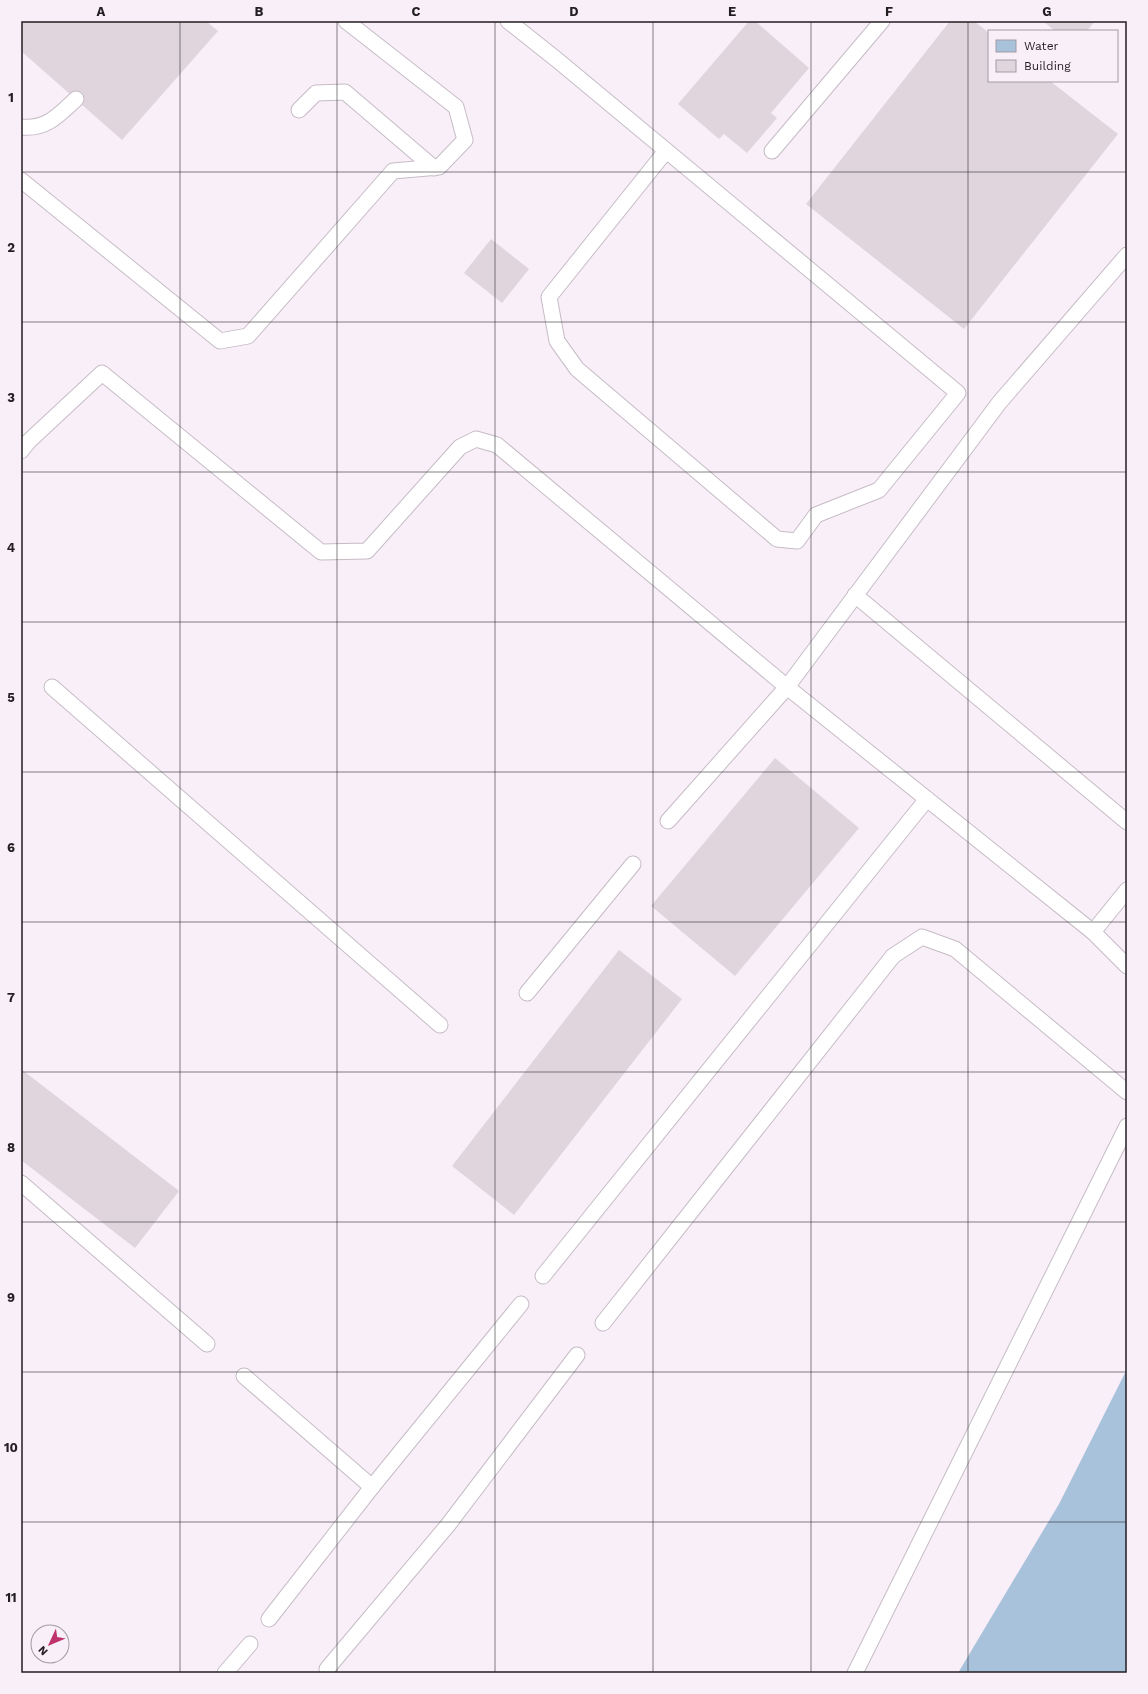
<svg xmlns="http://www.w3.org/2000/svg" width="1148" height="1694" font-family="'Work Sans',sans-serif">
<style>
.water{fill:#a8c2dc}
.building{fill:#e1d5dd}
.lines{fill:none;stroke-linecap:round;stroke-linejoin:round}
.service-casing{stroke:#c6bcc6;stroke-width:17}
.service{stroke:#fff;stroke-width:15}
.grid{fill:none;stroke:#221e22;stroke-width:1;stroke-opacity:0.55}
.neatline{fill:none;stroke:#221e22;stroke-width:1.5}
.grid-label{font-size:13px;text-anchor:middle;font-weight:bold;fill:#221e22}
</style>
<rect width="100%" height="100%" fill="#f9eff8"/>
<path class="water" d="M1127,1369v304h-169l101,-169z"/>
<g class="building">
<path d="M23,21h183l12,10 -96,109 -101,-89v-27z"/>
<path d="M749,21h6l54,47 -38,45 6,5 -30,35 -23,-19 -5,5 -41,-35z"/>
<path d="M950,21h24l15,12v48h61l68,53 -154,195 -158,-125z"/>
<path d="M1043,21h52l-8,10h-32z"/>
<path d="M491,239l38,30 -27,34 -38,-30z"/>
<path d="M775,758l84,70 -124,148 -84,-70z"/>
<path d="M619,950l63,49 -168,216 -62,-49z"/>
<path d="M21,1069l158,122 -44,57 -114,-88z"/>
</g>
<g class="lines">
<defs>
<g id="service">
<path d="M508,21l48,38 402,334 -79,97 -63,25 -19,26 -20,-2 -200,-170 -20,-28 -8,-44 117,-146"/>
<path d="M299,110l17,-17 29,-1 89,76"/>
<path d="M21,127c25,3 38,-12 55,-28"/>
<path d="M772,151l110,-130"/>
<path d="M21,180l199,161 28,-5 145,-165 46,-4 26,-27 -9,-33 -110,-86"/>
<path d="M21,451l8,-10 73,-68 219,179 46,-1 93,-104 16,-8 21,6 290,242 306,245 34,34"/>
<path d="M855,595l272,227"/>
<path d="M52,687l388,338"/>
<path d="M668,821l119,-134 212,-284 128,-148"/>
<path d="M1093,932l34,-42"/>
<path d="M527,993l106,-129"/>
<path d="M21,1183l186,161"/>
<path d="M543,1276l384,-477"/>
<path d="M603,1323l290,-367 29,-19 33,12 172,143"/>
<path d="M244,1376l128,111"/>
<path d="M269,1619l103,-132 149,-183"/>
<path d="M327,1669l121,-144 129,-170"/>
<path d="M225,1673l25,-29"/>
<path d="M855,1673l272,-547"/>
</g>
</defs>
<use href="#service" class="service-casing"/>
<use href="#service" class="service"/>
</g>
<path class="grid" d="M180,21v1652M337,21v1652M495,21v1652M653,21v1652M811,21v1652M968,21v1652M21,172h1106M21,322h1106M21,472h1106M21,622h1106M21,772h1106M21,922h1106M21,1072h1106M21,1222h1106M21,1372h1106M21,1522h1106"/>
<rect width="1148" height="1694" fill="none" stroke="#f9eff8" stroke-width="44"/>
<rect x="988" y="30" width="130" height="52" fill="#f9eff8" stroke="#a39ba2"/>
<rect x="996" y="40" width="20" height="12" fill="#a8c2dc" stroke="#a39ba2"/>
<text x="1024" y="50" font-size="12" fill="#221e22">Water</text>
<rect x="996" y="60" width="20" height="12" fill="#e1d5dd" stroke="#a39ba2"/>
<text x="1024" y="70" font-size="12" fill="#221e22">Building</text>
<g transform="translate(50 1644) rotate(226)"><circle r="19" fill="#f9eff8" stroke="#a39ba2"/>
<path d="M0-3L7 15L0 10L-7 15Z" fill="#be336c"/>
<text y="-6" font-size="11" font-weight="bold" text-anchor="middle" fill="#221e22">N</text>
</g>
<rect x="22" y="22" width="1104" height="1650" class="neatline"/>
<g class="grid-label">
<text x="101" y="16">A</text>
<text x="259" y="16">B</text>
<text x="416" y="16">C</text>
<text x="574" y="16">D</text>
<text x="732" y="16">E</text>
<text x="889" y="16">F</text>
<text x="1047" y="16">G</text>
<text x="11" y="102">1</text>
<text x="11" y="252">2</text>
<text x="11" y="402">3</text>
<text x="11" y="552">4</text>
<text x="11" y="702">5</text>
<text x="11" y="852">6</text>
<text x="11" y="1002">7</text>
<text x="11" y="1152">8</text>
<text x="11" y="1302">9</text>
<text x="11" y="1452">10</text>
<text x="11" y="1602">11</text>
</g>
</svg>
